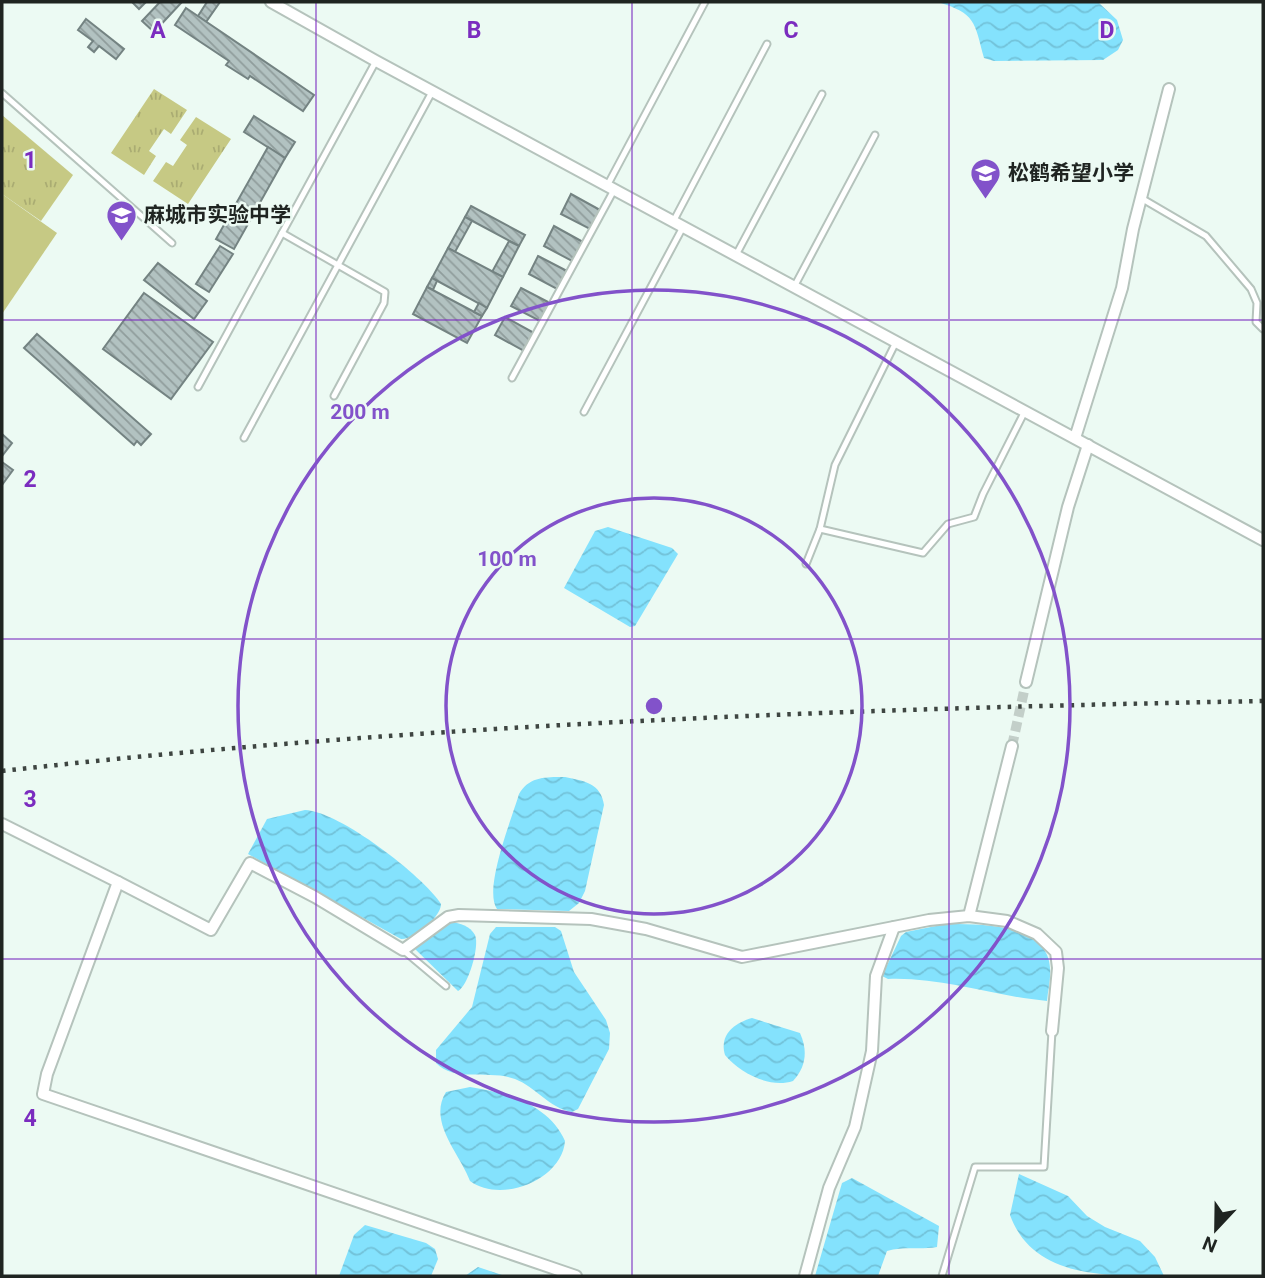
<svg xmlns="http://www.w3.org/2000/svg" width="1265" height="1278" font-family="Roboto,'Noto Sans SC',sans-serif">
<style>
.grass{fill:url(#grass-tufts)}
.park{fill:#c6c984}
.water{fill:url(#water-waves)}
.building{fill:url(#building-back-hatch);stroke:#748382;stroke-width:2}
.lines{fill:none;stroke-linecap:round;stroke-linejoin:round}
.street-tunnel{stroke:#c3cfc9;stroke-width:10;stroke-dasharray:10 5;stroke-linecap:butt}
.lane-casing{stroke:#b5c3bc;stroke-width:9}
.street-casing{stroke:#b5c3bc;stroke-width:14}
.lane{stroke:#fff;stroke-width:5}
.street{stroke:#fff;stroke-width:10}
.rail{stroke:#3e4541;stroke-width:4.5;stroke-dasharray:3.5 7;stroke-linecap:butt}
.grid{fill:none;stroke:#7b2cbf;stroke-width:2;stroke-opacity:0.55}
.ring{fill:none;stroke:#8252ca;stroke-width:3.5}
.labels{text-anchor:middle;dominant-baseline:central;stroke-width:5;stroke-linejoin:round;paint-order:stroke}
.poi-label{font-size:21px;font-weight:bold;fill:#1f2421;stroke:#ecfaf3;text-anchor:start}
.grid-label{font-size:23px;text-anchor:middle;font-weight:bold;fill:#7b2cbf;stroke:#ecfaf3;stroke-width:5;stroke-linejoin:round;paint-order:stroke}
.centre{fill:#8252ca;stroke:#ecfaf3;stroke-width:3.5}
.ring-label{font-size:21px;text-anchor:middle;font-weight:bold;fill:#8252ca;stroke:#ecfaf3;stroke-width:5;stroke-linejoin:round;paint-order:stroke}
</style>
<defs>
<pattern id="grass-tufts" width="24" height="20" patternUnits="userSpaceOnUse" patternTransform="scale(1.75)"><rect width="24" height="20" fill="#c6c984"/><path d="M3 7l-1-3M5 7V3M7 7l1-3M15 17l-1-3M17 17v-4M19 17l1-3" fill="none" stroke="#aaac72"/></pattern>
<pattern id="water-waves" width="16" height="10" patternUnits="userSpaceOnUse" patternTransform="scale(1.75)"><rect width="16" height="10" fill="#84e2fd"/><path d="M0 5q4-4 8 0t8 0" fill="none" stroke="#72c2d9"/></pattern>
<pattern id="building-back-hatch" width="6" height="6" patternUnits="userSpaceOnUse" patternTransform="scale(1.75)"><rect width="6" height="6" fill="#b2c2c1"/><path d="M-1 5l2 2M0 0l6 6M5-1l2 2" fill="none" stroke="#909d9c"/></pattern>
</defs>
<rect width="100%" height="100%" fill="#ecfaf3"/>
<g class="grass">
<path d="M154,89l33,21 -16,24 -7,-5 -15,22 7,5 -12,19 -33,-22z"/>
<path d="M2,115l71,60 -32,46 -39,-27z"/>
<path d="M196,117l35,22 -43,65 -35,-23 13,-19 7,4 14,-21 -7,-5z"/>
</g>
<path class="park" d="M2,194l55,39 -55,81z"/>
<g class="water">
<path d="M938,2h160l19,18 6,20 -5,10 -15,10 -109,1 -10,-3c-10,-37 -8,-44 -46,-56z"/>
<path d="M608,527l64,21 6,6 -43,72 -5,1 -66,-39 31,-57z"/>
<path d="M565,777c19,4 36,6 39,28l-19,86 -6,12 -10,8 -72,-2c-14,-19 15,-91 22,-115 10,-18 28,-17 46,-17z"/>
<path d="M305,810c34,1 118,66 136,94 0,13 -27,36 -40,35l-153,-85 19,-35z"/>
<path d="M451,922c9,1 19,4 24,13 5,11 -7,51 -17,56l-44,-43z"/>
<path d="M946,924c32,0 102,-1 104,44 1,11 -2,22 -3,33 -55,-5 -104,-24 -159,-22l-6,-3 19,-40 5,-4z"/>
<path d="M496,927h59l6,4 13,41 32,48 4,13 -1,16 -31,60 -6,3c-23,-4 -36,-25 -57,-33 -27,-10 -59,4 -79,-16v-13l36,-43 18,-73z"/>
<path d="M752,1018l48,15c8,18 6,34 -7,48 -24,8 -54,-9 -68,-26 -6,-20 9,-32 27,-37z"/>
<path d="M470,1087c36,6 79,17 95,54 -3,39 -64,63 -95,40 -9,-26 -43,-59 -24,-89z"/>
<path d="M1019,1174l49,22 19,20 18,11 35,14 15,16 9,19c-59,0 -131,2 -154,-61z"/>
<path d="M852,1178l87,48 -2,21c-16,3 -34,-1 -50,4l-9,25h-63l27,-93z"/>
<path d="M365,1225l61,18 9,6 3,10 -7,17h-92l15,-41z"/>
<path d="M478,1267l27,9h-40z"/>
</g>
<g class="building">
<path d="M132,2h14l-7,7z"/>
<path d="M160,2h22l-28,30 -12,-11z"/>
<path d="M207,2h13l-14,20 -8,-6z"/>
<path d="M186,8l128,87 -11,16 -53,-35 -2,3 -22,-14 3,-4 -54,-36z"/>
<path d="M86,19l38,30 -8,10 -17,-13 -5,6 -6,-5 5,-6 -15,-11z"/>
<path d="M254,116l41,26 -10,16 -41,-26z"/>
<path d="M268,147l17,11 -51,91 -18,-10z"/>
<path d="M571,194l29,16 -10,19 -29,-15z"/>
<path d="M471,206l54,29 -6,11 -54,-29z"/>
<path d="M465,217l7,4 -17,31 -7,-4z"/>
<path d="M554,226l29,16 -11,19 -28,-15z"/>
<path d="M509,241l10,5 -16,31 -11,-5z"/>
<path d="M220,246l13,8 -24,38 -13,-8z"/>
<path d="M448,248l55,29 -16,31 -55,-30z"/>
<path d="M538,256l29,15 -10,18 -28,-15z"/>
<path d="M158,263l49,38 -13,18 -50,-39z"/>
<path d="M432,278l5,3 -4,9 -6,-3z"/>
<path d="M427,287l55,29 -15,27 -54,-29z"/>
<path d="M521,288l29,15 -10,18 -29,-15z"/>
<path d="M144,293l69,49 -42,57 -68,-50z"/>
<path d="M479,303l8,5 -5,8 -8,-4z"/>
<path d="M505,317l29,16 -10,18 -29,-16z"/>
<path d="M37,334l114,100 -10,11 -4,-4 -3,4 -110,-97z"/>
<path d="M2,434l10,9 -10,13z"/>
<path d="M2,462l11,8 -11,15z"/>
</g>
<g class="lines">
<path class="street-tunnel" d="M1012,746l14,-64"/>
<defs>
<g id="lane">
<path d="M2,93l170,150"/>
<path d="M607,186l98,-184"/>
<path d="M1141,198l65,38 45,53 6,14 -1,19 7,7"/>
<path d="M673,222l94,-178"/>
<path d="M282,233l103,59 -1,11 -50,93"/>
<path d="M736,255l86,-161"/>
<path d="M794,287l81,-152"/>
<path d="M512,378l102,-188"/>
<path d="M198,387l178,-326"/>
<path d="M584,412l99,-185"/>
<path d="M244,438l188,-346"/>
<path d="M820,529l103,24 25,-29 26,-7 9,-23 42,-83"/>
<path d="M806,564l14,-35 15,-64 61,-123"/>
<path d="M403,950l43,36"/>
<path d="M942,1276l33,-109h69l8,-136"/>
</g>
<g id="street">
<path d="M271,2l105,59 887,479"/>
<path d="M1075,438l47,-150 11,-59 36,-140"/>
<path d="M1026,682l42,-175 20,-62"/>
<path d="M2,824l116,58 -71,192 -4,20 533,182"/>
<path d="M118,882l93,48 39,-67 65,34 88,53 45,-33 11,-2 132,4 55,10 96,28 187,-37 40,-4 38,5 30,13 19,18 2,16 -6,63"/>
<path d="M969,916l43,-170"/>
<path d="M805,1276l24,-88 26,-61 17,-76 4,-75 18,-49"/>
</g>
</defs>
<use href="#lane" class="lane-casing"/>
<use href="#street" class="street-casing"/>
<use href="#lane" class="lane"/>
<use href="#street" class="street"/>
<path class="rail" d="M2,771c418,-47 840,-62 1261,-70"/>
</g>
<path class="grid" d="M316,2v1274M632,2v1274M949,2v1274M2,320h1261M2,639h1261M2,959h1261"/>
<g class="ring">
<circle cx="654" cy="706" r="208"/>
<circle cx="654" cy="706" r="416"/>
</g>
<defs>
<symbol id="school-pin" viewBox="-11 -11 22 30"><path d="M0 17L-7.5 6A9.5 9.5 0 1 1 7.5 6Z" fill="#8252ca" stroke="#ecfaf3"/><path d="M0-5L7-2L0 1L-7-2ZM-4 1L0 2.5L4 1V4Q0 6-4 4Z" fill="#fff"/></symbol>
</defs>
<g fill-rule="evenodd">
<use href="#school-pin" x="968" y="156" width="35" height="47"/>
<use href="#school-pin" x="104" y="198" width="35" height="47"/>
</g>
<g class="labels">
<g class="poi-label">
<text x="1008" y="173">松鹤希望小学</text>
<text x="144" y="215">麻城市实验中学</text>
</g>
</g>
<g class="grid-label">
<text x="158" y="38">A</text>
<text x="474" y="38">B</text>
<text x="791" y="38">C</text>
<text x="1107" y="38">D</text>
<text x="30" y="168">1</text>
<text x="30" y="487">2</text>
<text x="30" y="807">3</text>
<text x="30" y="1126">4</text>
</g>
<circle cx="654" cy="706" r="10" class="centre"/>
<g class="ring-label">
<text x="360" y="419">200 m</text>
<text x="507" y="566">100 m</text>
</g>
<rect width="1265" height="1278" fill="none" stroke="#1f2421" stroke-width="7"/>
<g transform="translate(1216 1229) rotate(202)" stroke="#ecfaf3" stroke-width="5" paint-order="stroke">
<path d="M0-5L12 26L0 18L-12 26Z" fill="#1f2421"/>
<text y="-10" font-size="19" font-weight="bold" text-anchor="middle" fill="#1f2421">N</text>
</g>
</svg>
